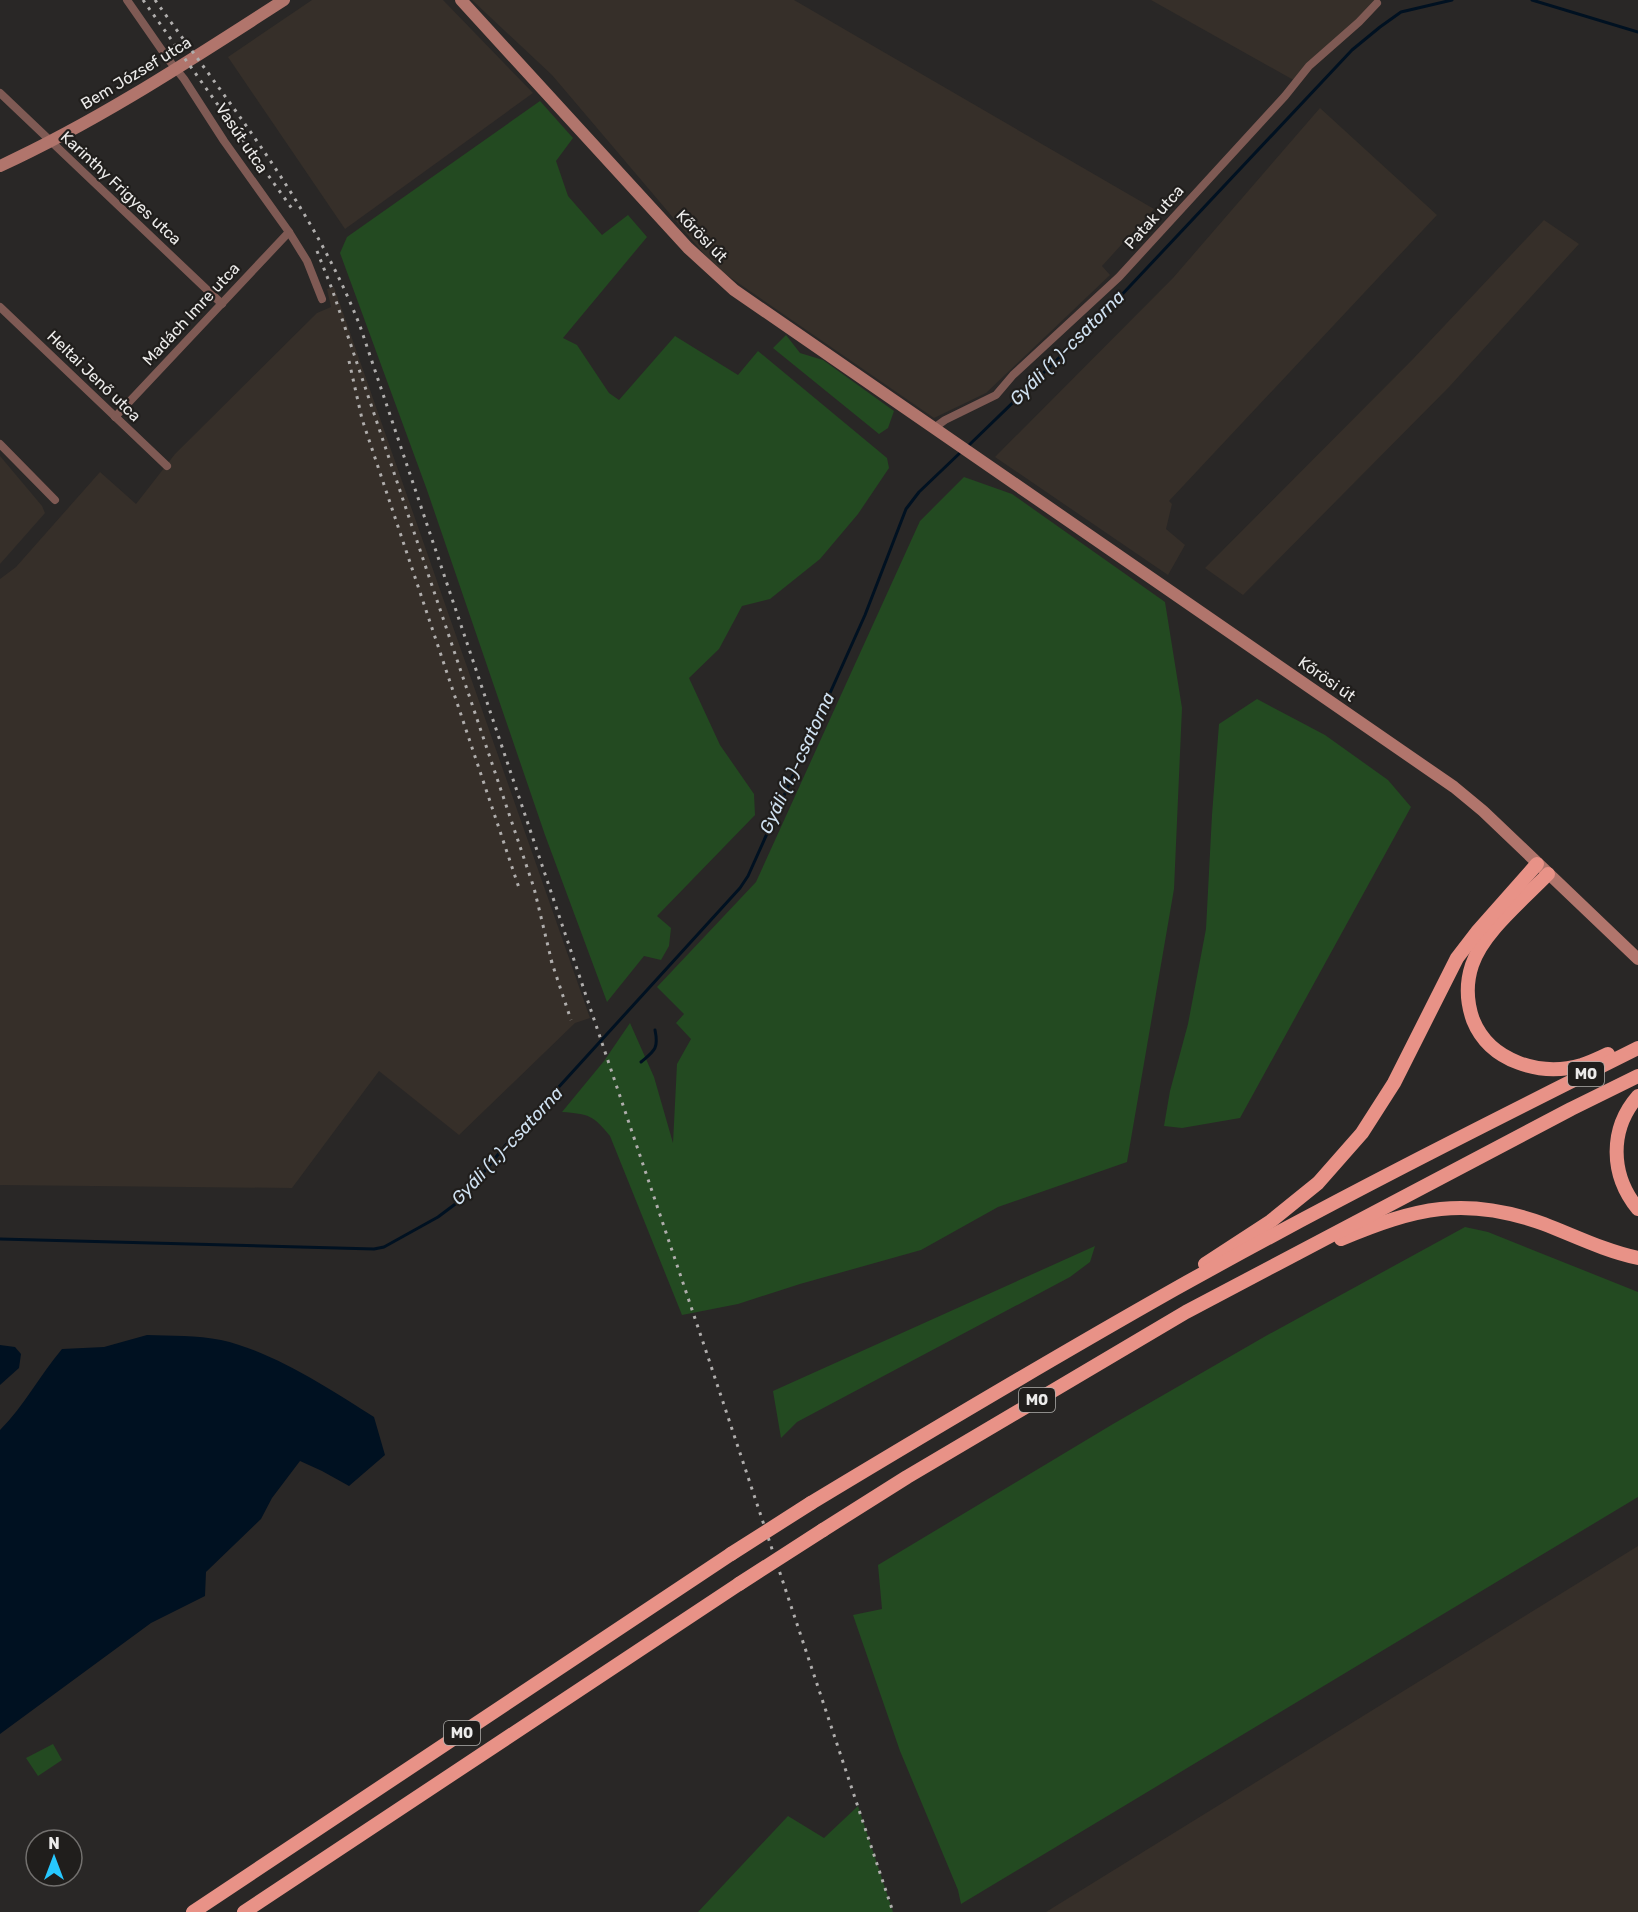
<svg xmlns="http://www.w3.org/2000/svg" width="1638" height="1912" font-family="Rubik,sans-serif">
<style>
.built{fill:#362f29}
.green{fill:#234a21}
.water{fill:#001121}
.lines{fill:none;stroke-linecap:round;stroke-linejoin:round}
.stream{stroke:#001121;stroke-width:3}
.minor{stroke:#7f5a54;stroke-width:8}
.secondary{stroke:#b1756c;stroke-width:12}
.trunk{stroke:#e89287;stroke-width:14}
.rail{stroke:#b0aead;stroke-width:3;stroke-dasharray:3 6;stroke-linecap:butt}
.trunk-bridge{stroke:#e89287;stroke-width:14}
.labels{text-anchor:middle;dominant-baseline:central;stroke-width:4.5;stroke-linejoin:round;paint-order:stroke}
.shield{fill:#201e1c;stroke:#afaeac;stroke-width:1.5}
.shield-label{font-size:15px;font-weight:bold;fill:#ecebea}
.street-label{font-size:16px;fill:#ecebea;stroke:#201e1c}
.water-label{font-size:18px;font-style:italic;fill:#d0e2f2;stroke:#201e1c}
</style>
<rect width="100%" height="100%" fill="#292726"/>
<g class="built">
<path d="M312,0h131l90,93 -188,136 -117,-172z"/>
<path d="M472,0h322l360,209 -52,57 8,9 -124,118 -52,25 -219,-151 -163,-192z"/>
<path d="M1151,0h225l-18,28 -61,54z"/>
<path d="M1320,108l117,107 -268,286 3,3 -6,25 19,16 -17,30 -173,-118 178,-179z"/>
<path d="M1544,220l35,24 -130,143 -206,208 -38,-27 208,-209z"/>
<path d="M334,287l256,731 -15,5 -116,112 -80,-64 -87,117 -292,-3v-606l16,-12 84,-95 36,32 39,-50 142,-141 14,-6 -4,-18z"/>
<path d="M0,456l42,50 3,7 -45,51z"/>
<path d="M1638,1546v366h-592z"/>
</g>
<g class="green">
<path d="M540,101l33,37 -17,23 12,35 34,39 26,-20 19,22 -84,101 14,7 32,48 10,7 56,-64 63,39 20,-24 129,107 2,10 -31,46 -38,45 -50,40 -28,7 -23,43 -30,29 31,67 34,49 1,21 -98,101 14,12 -2,18 -8,14 -17,-4 -37,46 -62,-167 -118,-345 -87,-237 7,-16z"/>
<path d="M786,335l14,18 23,7 71,51 -6,17 -9,6 -106,-86z"/>
<path d="M964,477l48,17 153,108 17,106 -8,181 -47,273 -129,45 -77,43 -121,34 -62,20 -56,11 -72,-179c-17,-21 -21,-22 -48,-24l42,-51 26,-38 24,54 19,66 4,-79 14,-25 -15,-16 8,-9 -27,-27 99,-105 164,-361z"/>
<path d="M1257,699l68,36 63,45 23,27 -171,311 -58,10 -18,-2 6,-35 18,-67 18,-95 6,-114 7,-91z"/>
<path d="M1465,1227l23,5 150,60v205l-677,407 -3,-14 -58,-139 -47,-136 29,-6 -4,-44 235,-141 151,-87z"/>
<path d="M1095,1246l-5,16 -20,15 -273,145 -16,16 -8,-47z"/>
<path d="M53,1744l9,16 -24,16 -12,-18z"/>
<path d="M858,1806l35,106h-195l90,-96 36,22z"/>
</g>
<g class="water">
<path d="M147,1335c24,1 50,0 74,5 51,11 109,49 153,77l11,38 -36,31 -27,-15 -22,-10 -28,37 -11,21 -55,53 -1,24 -54,27 -151,111v-304c24,-24 40,-55 62,-81l42,-2z"/>
<path d="M0,1345l15,2 6,7 -2,14 -19,17z"/>
</g>
<g class="lines">
<g class="stream">
<path d="M1532,0l106,32"/>
<path d="M967,447l132,-128 253,-269 28,-23 21,-15 51,-12"/>
<path d="M641,1062c13,-11 18,-13 14,-32"/>
<path d="M0,1239l374,10 10,-2 54,-30 24,-18 43,-53 235,-258 8,-12 117,-261 41,-106 13,-17 43,-41"/>
</g>
<g class="minor">
<path d="M127,0l41,59 16,20 40,62 65,91 18,29 15,38"/>
<path d="M0,93l222,211"/>
<path d="M0,307l167,159"/>
<path d="M115,417l174,-185"/>
<path d="M934,428l11,-8 51,-25 17,-20 106,-98 166,-181 24,-30 50,-44 18,-19"/>
<path d="M0,444l55,56"/>
</g>
<g class="secondary">
<path d="M461,0l227,248 46,42 720,497 29,24 155,148"/>
<path d="M0,166c100,-46 192,-107 284,-166"/>
</g>
<g class="trunk">
<path d="M1548,874c-25,26 -65,58 -76,91 -6,18 -5,38 1,55 17,42 68,57 109,45 9,-3 17,-7 26,-11"/>
<path d="M1638,1096c-29,33 -28,79 0,113"/>
<path d="M1341,1239c74,-31 124,-44 203,-15 31,12 61,27 94,34"/>
<path d="M1205,1264l66,-43 47,-38 44,-50 32,-50 63,-125 20,-26 60,-68"/>
<path d="M811,1503c121,-73 242,-145 364,-214 152,-85 307,-163 463,-241"/>
<path d="M823,1530l84,-53 279,-165 385,-203 67,-33"/>
<path d="M193,1912l538,-358"/>
<path d="M244,1912l495,-328"/>
</g>
<g class="rail">
<path d="M143,0l150,210"/>
<path d="M155,0c75,105 158,206 205,326l347,1028 186,558"/>
<path d="M317,251l15,38 202,599 19,79"/>
<path d="M349,361l13,58 157,469"/>
<path d="M551,960l20,60"/>
</g>
<g class="trunk-bridge">
<path d="M731,1554l80,-51"/>
<path d="M739,1584l84,-54"/>
</g>
</g>
<g class="labels">
<g class="shield">
<rect x="1568" y="1062" width="36" height="24" rx="4.5"/>
<rect x="1019" y="1388" width="36" height="24" rx="4.5"/>
<rect x="444" y="1721" width="36" height="24" rx="4.5"/>
</g>
<g class="shield-label">
<text x="1586" y="1074">M0</text>
<text x="1037" y="1400">M0</text>
<text x="462" y="1733">M0</text>
</g>
<g class="street-label">
<text transform="translate(136 73) rotate(-31)">Bem József utca</text>
<text transform="translate(242 138) rotate(56)">Vasút utca</text>
<text transform="translate(121 188) rotate(43)">Karinthy Frigyes utca</text>
<text transform="translate(1154 217) rotate(-48)">Patak utca</text>
<text transform="translate(702 236) rotate(46)">Kőrösi út</text>
<text transform="translate(191 314) rotate(-47)">Madách Imre utca</text>
<text transform="translate(94 376) rotate(44)">Heltai Jenő utca</text>
<text transform="translate(1327 679) rotate(35)">Kőrösi út</text>
</g>
<g class="water-label">
<text transform="translate(1067 348) rotate(-45)">Gyáli (1.)-csatorna</text>
<text transform="translate(797 763) rotate(-65)">Gyáli (1.)-csatorna</text>
<text transform="translate(507 1146) rotate(-47)">Gyáli (1.)-csatorna</text>
</g>
</g>
<g transform="translate(54 1858)"><circle r="28" fill="#201e1c" stroke="#72706e" stroke-width="1.5"/>
<path d="M0-4.5L10 22L0 15L-10 22Z" fill="#27c8ff"/>
<text y="-9" font-size="16" font-weight="bold" text-anchor="middle" fill="#ecebea">N</text>
</g>
</svg>
